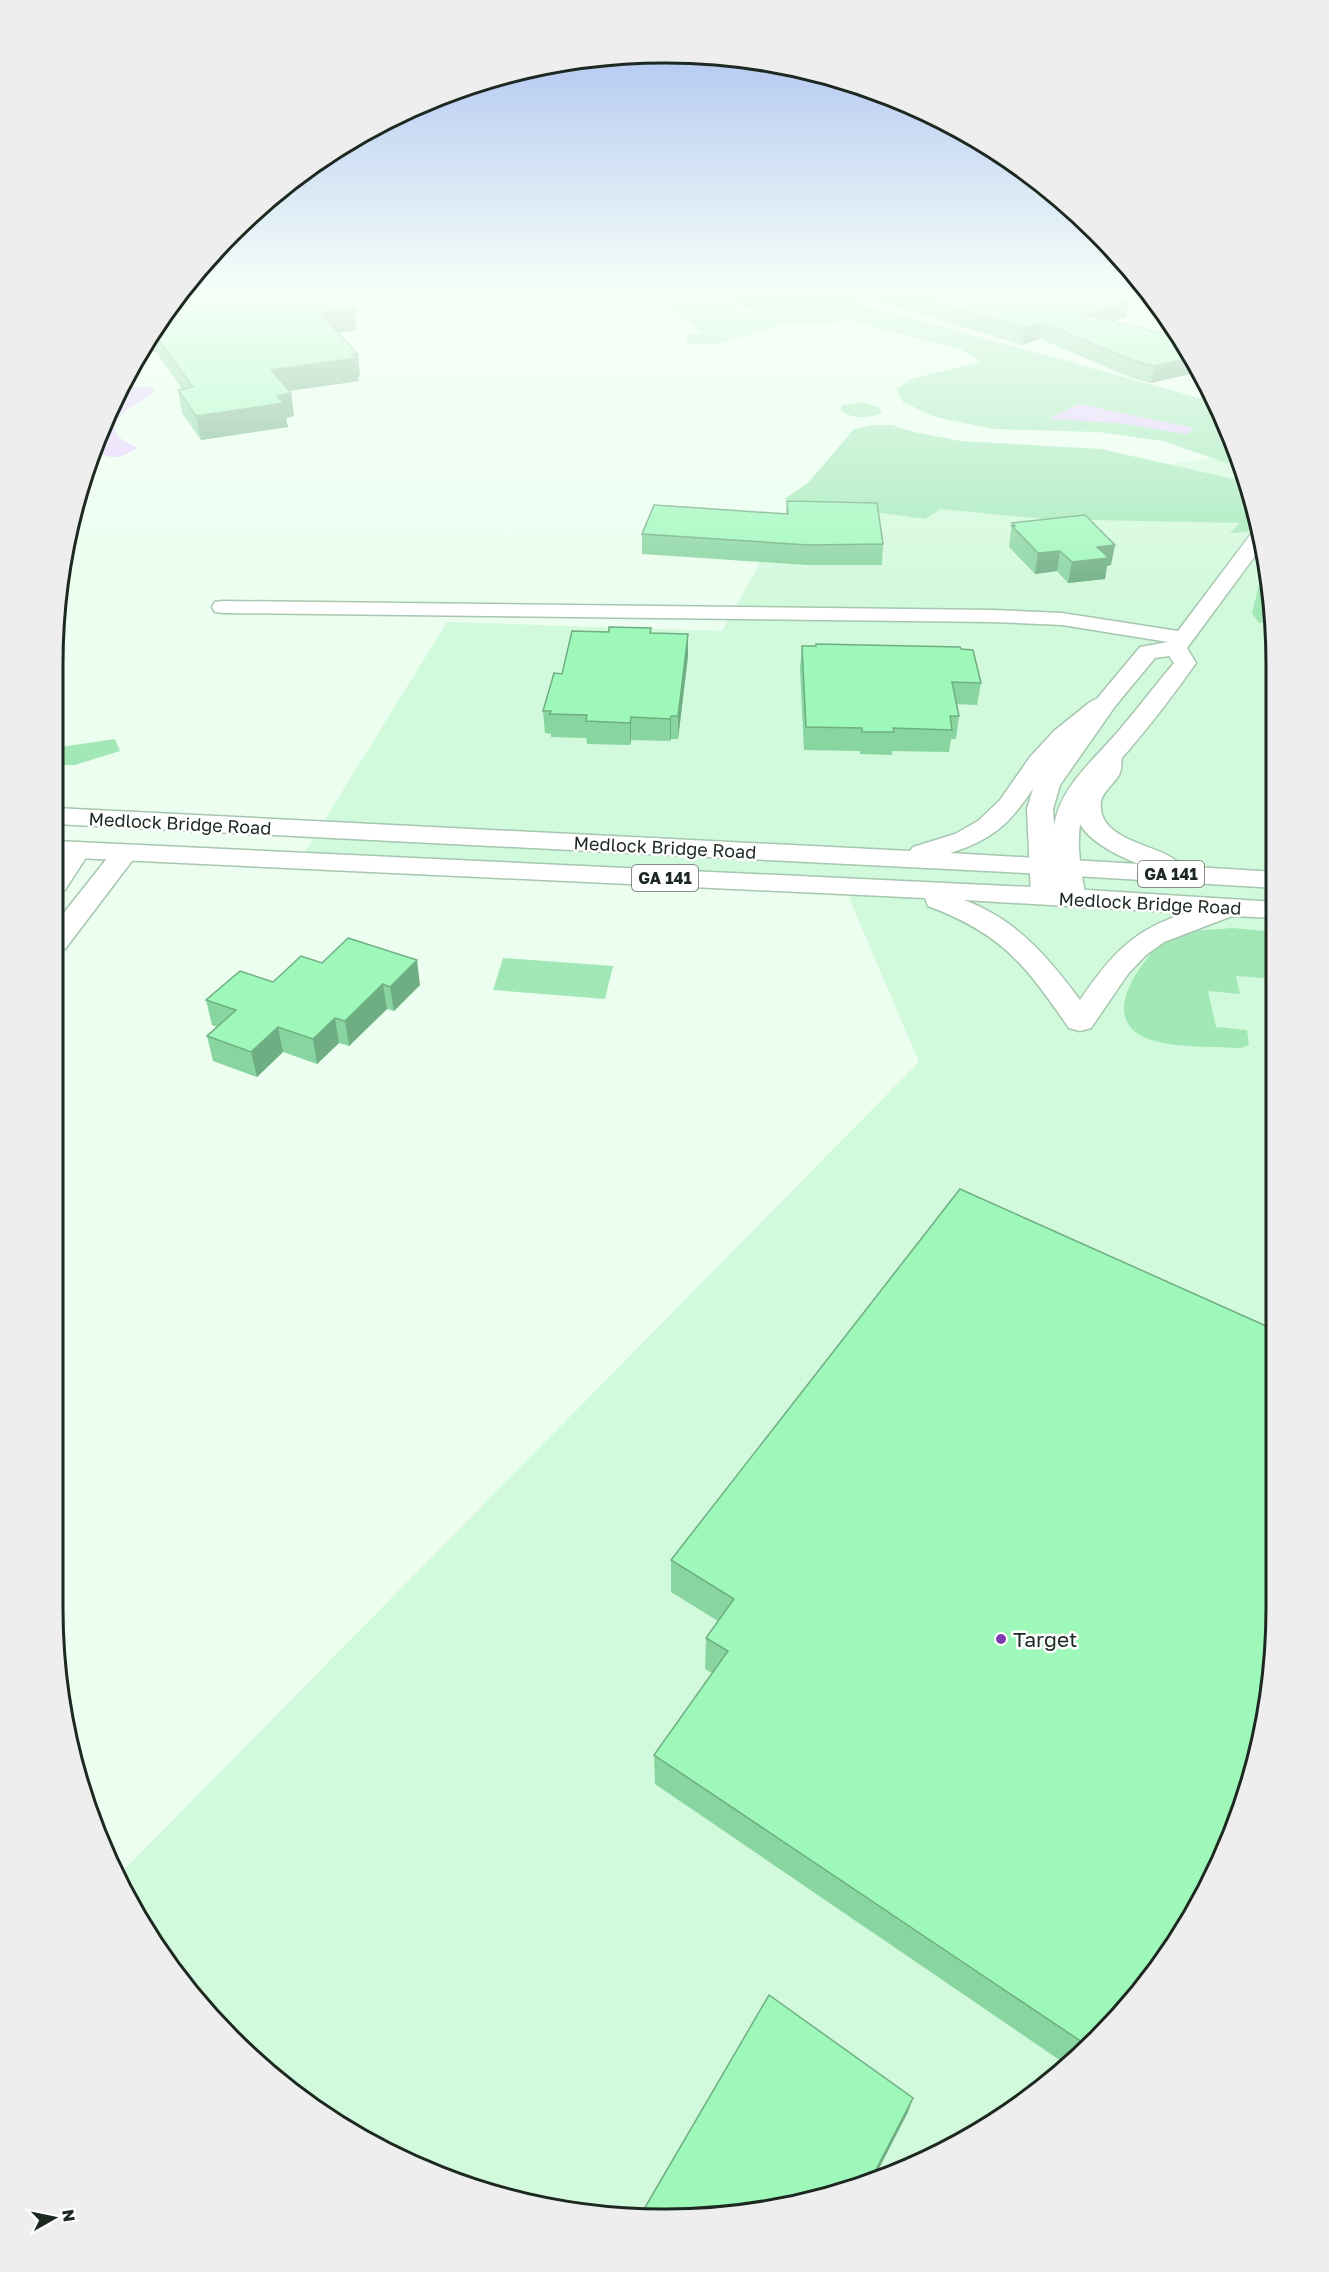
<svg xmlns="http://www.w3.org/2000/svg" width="1329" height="2272" font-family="'Golos Text',sans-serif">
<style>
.built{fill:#d1f9db}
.green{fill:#a2e8b7}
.water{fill:#e6ccff}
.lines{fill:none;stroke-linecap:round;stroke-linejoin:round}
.minor-casing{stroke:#a6c6af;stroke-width:3}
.trunk-casing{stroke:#a6c6af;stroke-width:3}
.minor{fill:#fff;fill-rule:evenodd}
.trunk{fill:#fff;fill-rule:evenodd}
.wall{fill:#88d5a0}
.shaded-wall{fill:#6fae82}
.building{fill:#9ef8ba;stroke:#6fae82;stroke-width:1.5}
.poi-dot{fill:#7f3cb0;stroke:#fff;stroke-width:2}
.labels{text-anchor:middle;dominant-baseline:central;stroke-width:5;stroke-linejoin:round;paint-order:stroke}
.shield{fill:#fff;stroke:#616963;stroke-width:1.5}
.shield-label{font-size:16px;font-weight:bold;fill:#1d2920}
.street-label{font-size:18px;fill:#1d2920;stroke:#fff}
.near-poi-label{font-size:21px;fill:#1d2920;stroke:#fff;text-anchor:start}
.rim{fill:none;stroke:#1d2920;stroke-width:3}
</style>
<rect width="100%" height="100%" fill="#ebfeef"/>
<path class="built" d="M1238,455l6,13 31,156v1024l-151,363 -87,82 -67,45 -108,49 -197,32 -159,-20 -112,-42 -70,-41 -92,-76 -53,-60 -63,-102 803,-816 -78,-183 -543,-16 149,-241 275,9 66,-118z"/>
<g class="green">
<path d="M654,291h59l27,20 110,-10 364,101 29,63 -16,-2 -64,-22 -65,-9 -105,-3 -58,-12 -32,-15 -7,-13 15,-10 69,-17 -18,-12 -112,-29 -64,3 -71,20h-29l3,-10 13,-1z"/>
<path d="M861,402l18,5 3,5c-12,8 -31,7 -42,-2l3,-5z"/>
<path d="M873,425h19l22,7 47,9 140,8 146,33 8,41 -8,9 -17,1 10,-10 -197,-4 -102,-10 -16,10 -141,-20 24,-16 46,-54z"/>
<path d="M1265,574l10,47 -16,2 -7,-10 8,-32z"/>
<path d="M115,739l5,12 -45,14h-21v-17z"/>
<path d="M1232,928l43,4v47l-39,-3 4,18 -32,-3 8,36 31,3 2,15 -9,3c-28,-2 -77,1 -100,-13 -31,-18 -10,-55 6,-75 4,-6 9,-14 15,-18 18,-13 50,-12 71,-14z"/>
<path d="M503,958l110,8 -8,33 -112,-9z"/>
</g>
<g class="water">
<path d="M151,386l4,5c-16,15 -32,14 -41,36l4,10 19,11c-18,11 -24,12 -44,3l32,-64z"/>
<path d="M1079,404l115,24 -7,6 -70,-11 -69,-4z"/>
</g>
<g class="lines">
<defs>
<g id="minor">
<path d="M1257,532l3,17 -73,99 9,15c-21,30 -44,60 -68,88 -15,17 -36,33 -43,54 -11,29 -5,63 1,92l-4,6 -10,2 -10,-2 -4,-6 -3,5 -10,2 -10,-2 -4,-6 -4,-87 7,-24 66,-90 40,-48 28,-5 -106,-17 -70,-3 -769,-9 -8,-1 -3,-5 3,-5 8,-1 769,9 70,3 116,18 73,-97zM1169,656l5,7c-18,21 -35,44 -53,65 -26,32 -60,56 -67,98l-1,-17 7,-24 56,-80 39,-47z"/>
<path d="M78,842l9,2 4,6 -26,40 -10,2v-28l14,-20z"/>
<path d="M125,845l9,2 4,6 -73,96 -10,3v-28l61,-77z"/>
</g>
<g id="trunk">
<path d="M1108,693l8,2 4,5c-10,13 -37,28 -50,42 -48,48 -46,89 -120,111l189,11c-24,-9 -69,-30 -64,-63 2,-11 14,-18 19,-27 4,-7 2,-15 7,-22l9,-2 9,2 3,5c-1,6 0,13 -3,18 -5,9 -17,17 -18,27 -5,41 65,43 78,62l-1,2 97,6v16l-268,-16 -952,-48v-16l855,43 3,-4 42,-13 23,-13 22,-21 30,-43 24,-26 36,-29z"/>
<path d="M55,841l1017,48 203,13v16l-43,-2 -68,26 -18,13 -18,19 -37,54 -11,3 -11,-3c-44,-63 -66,-94 -141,-122l-3,-8 -870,-41zM964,900l223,13c-54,16 -76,42 -107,87 -32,-43 -64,-81 -116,-100z"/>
</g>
</defs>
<use href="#minor" class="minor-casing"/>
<use href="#trunk" class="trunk-casing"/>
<use href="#minor" class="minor"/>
<use href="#trunk" class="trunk"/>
</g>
<g class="wall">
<path d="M723,291h371l32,26 -14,4 66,16 -27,46 -19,-5 -92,-39 -18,6 -153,-46 -125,10z"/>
<path d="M155,325l202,5 -19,3 22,43 -2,1 1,4 -70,10 2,2 3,23 -8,2 2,9 -87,13 -19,-27 -4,-23 4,-1 -26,-37 -15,2z"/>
<path d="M787,501l96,43 -1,21h-75l-165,-11v-20l144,-20z"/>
<path d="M1012,523l99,42 -4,1 -2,13 -37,4 -11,-12 -22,3 -26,-27z"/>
<path d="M651,633l37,1v22l-10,83h-7l-1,2 -39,-1 -1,5 -43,-1 -1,-6 -35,-1v-3l-6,-1 -2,-22 19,-37z"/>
<path d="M802,646l159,3 20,34 -4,22 -21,-1 3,12 -3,23h-5l-2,13 -57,-1v4l-32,-1v-3l-56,-1 -4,-82z"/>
<path d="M322,963l98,22 -26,26 -7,-2 -38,37 -10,-3 -22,21 -34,-12 -26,25 -44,-16 -6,-25 10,-9 -5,-2 -6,-25 67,-18z"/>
<path d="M1275,1078v60l-8,-36z"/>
<path d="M960,1189l164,822 -57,54 -412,-281 -1,-29 58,-82 -7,-4 1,-31 12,-17 -47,-29v-32z"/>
</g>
<g class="shaded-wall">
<path d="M186,291h14l-19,3z"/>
<path d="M779,291h91l-1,8 -125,10v-16z"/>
<path d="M1129,301l-3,16 -44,14 2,-16z"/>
<path d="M355,309l2,21 -35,5 -3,-22z"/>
<path d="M1042,323l-2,16 -18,6 3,-17z"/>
<path d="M152,332l4,20 -15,2z"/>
<path d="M358,354l2,22 -2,1 1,4 -84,12 -4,-23z"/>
<path d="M1194,357l6,15 -49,11 3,-17z"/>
<path d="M291,393l3,23 -8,2 2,9 -87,13 -5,-24z"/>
<path d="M1115,545l-4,20 -4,1 -2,13 -37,4 4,-21 25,-15z"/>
<path d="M1060,551l-3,20 -22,3 3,-21z"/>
<path d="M688,634v22l-10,83v-23z"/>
<path d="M671,716v23l-1,2v-22z"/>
<path d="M631,717v23l-1,5v-22z"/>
<path d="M417,960l3,25 -26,26 -4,-24z"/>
<path d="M383,984l4,25 -38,37 -4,-25z"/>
<path d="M335,1018l4,25 -22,21 -4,-25z"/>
<path d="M278,1027l5,25 -26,25 -6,-25z"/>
<path d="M913,2098l-5,14 -36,70 -3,1z"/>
</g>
<g class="building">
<path d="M203,291h133l19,18 -36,4 39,41h-6l4,4 -85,12 20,23 -14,3 7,7 -88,13 -18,-26 15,-3 -41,-56 3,-6 26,-31z"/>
<path d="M741,291h38l-35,2z"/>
<path d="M895,291h198l36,10 -45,14 94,22 16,20 -40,9 -19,-5 -93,-38 -17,5z"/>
<path d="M787,501l90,2 6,41 -75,1 -166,-11 12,-29 134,9z"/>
<path d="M1085,515l30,30 -18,2 12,11 -37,4 -12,-11 -22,2 -26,-27h3l-3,-3z"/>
<path d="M609,627l42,1 -1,5 38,1 -10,82h-7l-1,3 -39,-2 -1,6 -44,-2 1,-6 -37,-1 1,-3h-8l11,-38 8,1 10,-43 37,1z"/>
<path d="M816,644l144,3 1,2 12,1 8,33 -29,-1 7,34h-9l2,14 -59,-2 1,4h-32v-4l-56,-1 -4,-81h14z"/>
<path d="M348,938l69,22 -27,27 -7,-3 -38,37 -10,-3 -22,21 -35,-12 -27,25 -44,-16 29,-26 -30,-10 34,-29 33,11 28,-26 21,7z"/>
<path d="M960,1189l315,141v318l-31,156 -70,143 -50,64 -36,35 -434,-291 74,-104 -22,-13 28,-39 -63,-39z"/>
<path d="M769,1995l144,103 -44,85 -7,4 -78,21 -119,11 -25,-3z"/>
</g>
<linearGradient id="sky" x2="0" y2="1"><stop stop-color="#a7bef1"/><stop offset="0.48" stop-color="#f6fff8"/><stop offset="1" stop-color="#f6fff8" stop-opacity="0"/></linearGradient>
<rect width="1329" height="609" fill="url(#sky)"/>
<circle class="poi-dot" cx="1001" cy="1639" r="6"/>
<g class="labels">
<g class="shield">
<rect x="1138" y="861" width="66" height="26" rx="4.5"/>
<rect x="632" y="865" width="66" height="26" rx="4.5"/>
</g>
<g class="shield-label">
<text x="1171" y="874">GA 141</text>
<text x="665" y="878">GA 141</text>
</g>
<g class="street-label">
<text transform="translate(180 823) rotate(3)">Medlock Bridge Road</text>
<text transform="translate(665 847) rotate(3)">Medlock Bridge Road</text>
<text transform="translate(1150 903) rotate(3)">Medlock Bridge Road</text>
</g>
<g class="near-poi-label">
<text x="1013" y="1639">Target</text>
</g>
</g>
<path d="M0 0H1329V2272H0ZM664 63H665A601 601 0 0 1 1266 664V1608A601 601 0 0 1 665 2209H664A601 601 0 0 1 63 1608V664A601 601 0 0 1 664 63Z" fill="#edeeed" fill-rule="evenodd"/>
<path class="rim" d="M664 63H665A601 601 0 0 1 1266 664V1608A601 601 0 0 1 665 2209H664A601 601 0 0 1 63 1608V664A601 601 0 0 1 664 63Z"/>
<g transform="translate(54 2218) rotate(81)" stroke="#ffffff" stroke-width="4.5" paint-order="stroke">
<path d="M0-4.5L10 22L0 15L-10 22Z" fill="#1d2920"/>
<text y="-9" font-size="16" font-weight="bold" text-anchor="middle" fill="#1d2920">N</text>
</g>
</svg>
